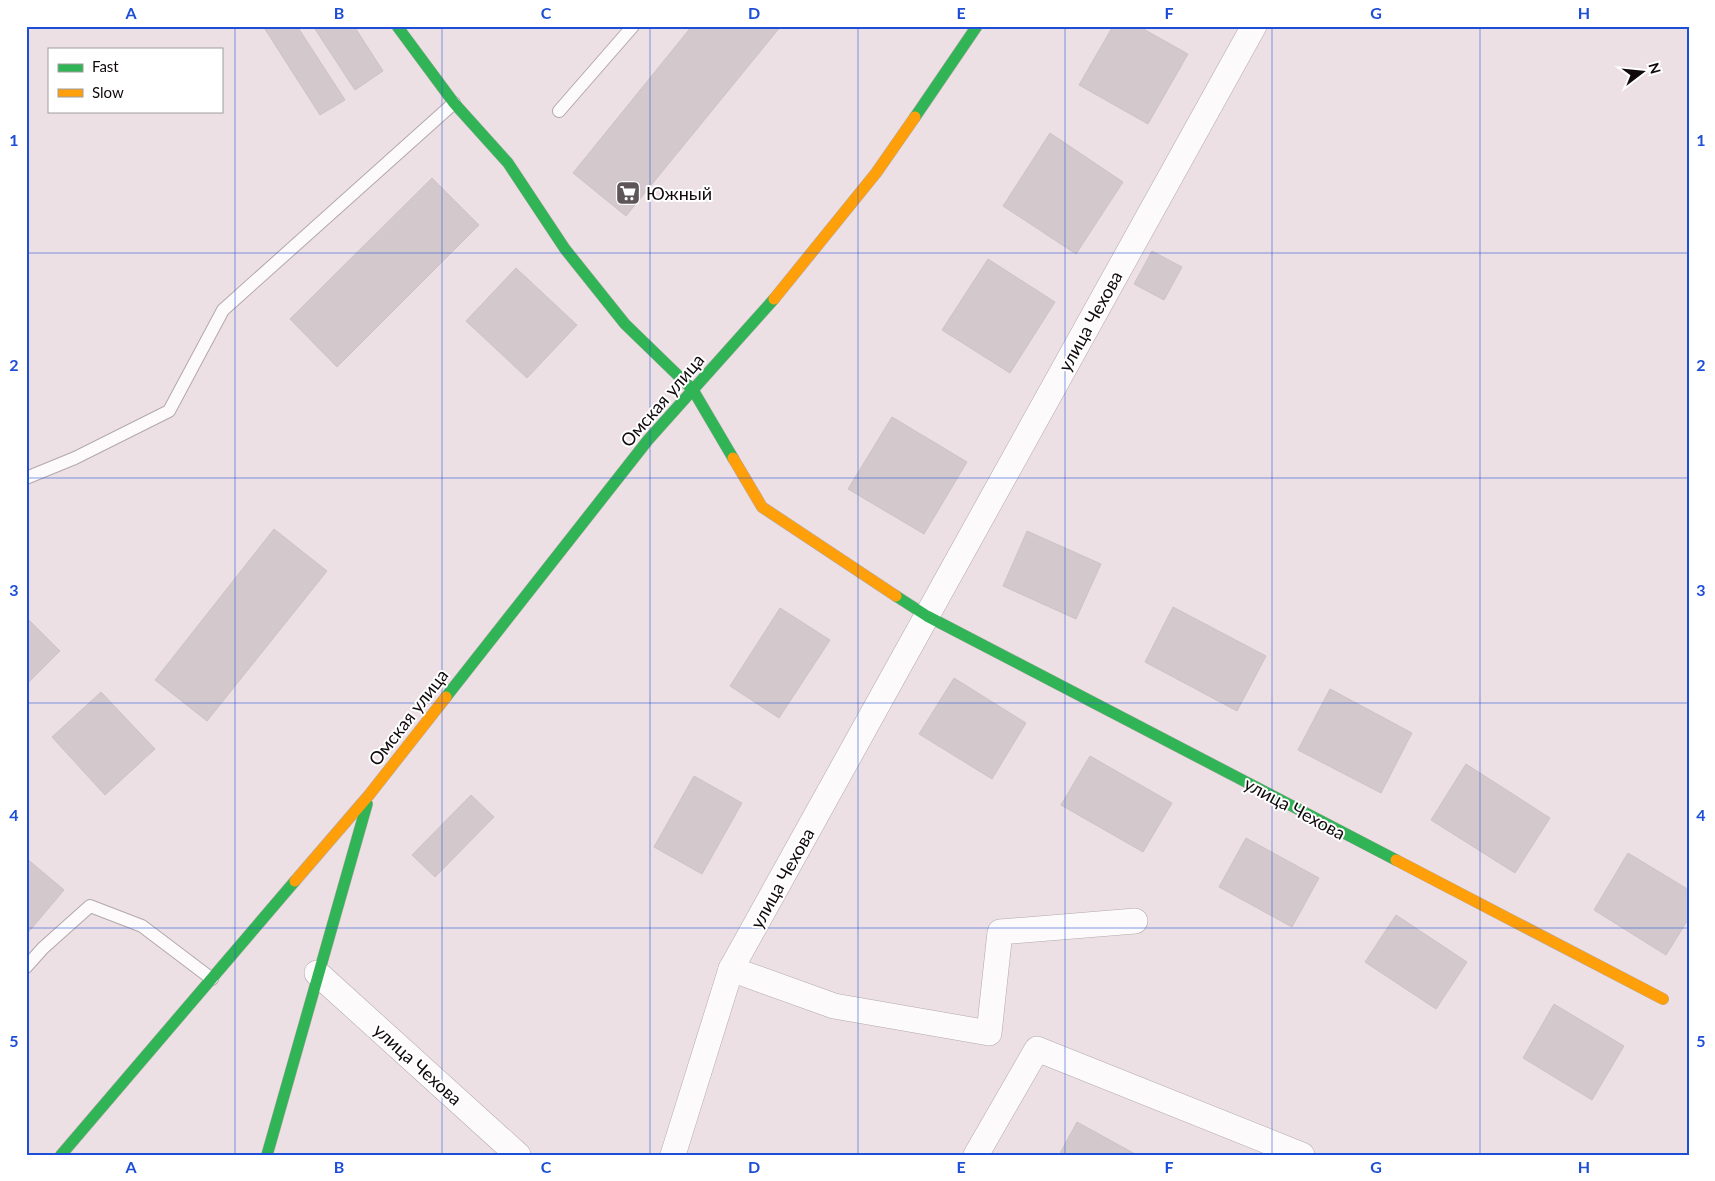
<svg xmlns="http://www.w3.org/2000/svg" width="1715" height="1181" font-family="Lato,sans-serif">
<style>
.building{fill:#d3c9cc;stroke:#cdc2c5}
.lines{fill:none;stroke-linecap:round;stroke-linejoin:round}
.lane-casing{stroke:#b2a8ab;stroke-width:14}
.street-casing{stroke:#b2a8ab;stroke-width:26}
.fast-casing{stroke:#b2a8ab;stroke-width:12}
.slow-casing{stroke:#b2a8ab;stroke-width:12}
.lane{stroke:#fcfafb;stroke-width:12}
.street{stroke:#fcfafb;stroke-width:25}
.fast{stroke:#30b455;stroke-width:11}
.slow{stroke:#ff9f0a;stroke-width:11}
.grid{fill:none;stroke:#1d4ed8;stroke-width:1;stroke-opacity:0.55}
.labels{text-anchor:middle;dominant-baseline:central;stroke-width:4;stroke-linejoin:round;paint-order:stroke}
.poi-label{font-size:18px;fill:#110a0d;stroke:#fff;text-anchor:start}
.street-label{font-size:18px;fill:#110a0d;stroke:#fff}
.neatline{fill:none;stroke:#1d4ed8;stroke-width:2}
.grid-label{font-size:16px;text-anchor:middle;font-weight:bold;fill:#1d4ed8}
</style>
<rect width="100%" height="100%" fill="#ede0e4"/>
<g class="building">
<path d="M263,26h34l48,74 -25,15z"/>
<path d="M313,26h41l29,45 -28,19z"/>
<path d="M692,26h89l-155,190 -53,-43z"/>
<path d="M1113,26h25l50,28 -40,70 -69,-39z"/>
<path d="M1050,133l73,49 -47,72 -73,-48z"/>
<path d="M432,178l47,47 -142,142 -47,-48z"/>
<path d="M1152,251l30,16 -18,33 -30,-16z"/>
<path d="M988,259l67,43 -45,71 -68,-43z"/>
<path d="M516,268l61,57 -50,53 -61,-57z"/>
<path d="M892,417l75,45 -43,72 -76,-45z"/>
<path d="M274,529l53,42 -120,150 -52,-41z"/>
<path d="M1027,531l74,33 -25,55 -73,-33z"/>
<path d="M1173,607l93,49 -29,55 -92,-49z"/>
<path d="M780,608l50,32 -51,78 -49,-32z"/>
<path d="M26,617l34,34 -34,34z"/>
<path d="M954,678l72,45 -34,56 -73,-45z"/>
<path d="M1330,689l82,44 -31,60 -83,-43z"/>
<path d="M101,692l54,57 -50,46 -53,-58z"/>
<path d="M1090,756l82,47 -29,49 -82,-47z"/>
<path d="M1466,764l84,54 -35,55 -84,-53z"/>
<path d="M694,776l48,27 -40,71 -48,-27z"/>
<path d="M471,795l23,22 -59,60 -23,-22z"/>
<path d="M1246,838l73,40 -27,49 -73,-40z"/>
<path d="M1628,853l61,37v28l-23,37 -72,-45z"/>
<path d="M26,858l38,32 -38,45z"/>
<path d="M1396,915l71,47 -31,47 -71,-47z"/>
<path d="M1554,1004l70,42 -32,54 -69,-42z"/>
<path d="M1077,1122l60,33h-78z"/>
</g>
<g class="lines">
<defs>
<g id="lane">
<path d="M559,111l74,-85"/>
<path d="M26,478l49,-20 94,-47 54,-101 231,-207"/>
<path d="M26,967l17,-19 47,-42 52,20 70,53"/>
</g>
<g id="street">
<path d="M731,969l103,37 155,27 11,-101 135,-11"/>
<path d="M317,973l201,182"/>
<path d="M673,1155l58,-186 523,-943"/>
<path d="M976,1155l61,-106 265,106"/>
</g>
<g id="fast">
<path d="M397,26l57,77 54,60 57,86 60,75 68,66 40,68"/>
<path d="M915,117l62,-91"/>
<path d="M896,596l31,20 469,244"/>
<path d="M446,697l202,-257 126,-141"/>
<path d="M61,1155l234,-274"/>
<path d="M267,1155l100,-351"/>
</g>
<g id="slow">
<path d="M774,299l102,-126 39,-56"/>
<path d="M733,458l29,49 134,89"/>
<path d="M1396,860l267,139"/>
<path d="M295,881l74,-86 77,-98"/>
</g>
</defs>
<use href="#lane" class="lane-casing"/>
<use href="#street" class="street-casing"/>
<use href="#fast" class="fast-casing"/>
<use href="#slow" class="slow-casing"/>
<use href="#lane" class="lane"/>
<use href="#street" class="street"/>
<use href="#fast" class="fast"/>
<use href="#slow" class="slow"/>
</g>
<path class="grid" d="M235,26v1129M442,26v1129M650,26v1129M858,26v1129M1065,26v1129M1272,26v1129M1480,26v1129M26,253h1663M26,478h1663M26,703h1663M26,928h1663"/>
<defs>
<symbol id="supermarket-square" viewBox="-11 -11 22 22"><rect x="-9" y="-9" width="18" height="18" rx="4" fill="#5e5558" stroke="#fff"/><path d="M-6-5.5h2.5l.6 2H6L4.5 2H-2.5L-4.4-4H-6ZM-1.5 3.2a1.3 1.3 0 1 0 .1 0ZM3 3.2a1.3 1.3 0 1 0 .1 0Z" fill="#fff"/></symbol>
</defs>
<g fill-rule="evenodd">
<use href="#supermarket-square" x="614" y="179" width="28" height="28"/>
</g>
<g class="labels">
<g class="poi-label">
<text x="646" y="193">Южный</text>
</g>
<g class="street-label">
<text transform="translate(1090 321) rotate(-61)">улица Чехова</text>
<text transform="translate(662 400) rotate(-49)">Омская улица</text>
<text transform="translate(408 717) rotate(-52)">Омская улица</text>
<text transform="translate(1295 808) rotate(28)">улица Чехова</text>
<text transform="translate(782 878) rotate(-61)">улица Чехова</text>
<text transform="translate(418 1064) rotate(42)">улица Чехова</text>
</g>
</g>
<rect width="1715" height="1181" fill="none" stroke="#ffffff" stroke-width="55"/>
<rect x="48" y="48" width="175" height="65" fill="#ffffff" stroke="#a09d9e"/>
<rect x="58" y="64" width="25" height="8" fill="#30b455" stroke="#a09d9e"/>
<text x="92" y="72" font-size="15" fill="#110a0d">Fast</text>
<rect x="58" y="89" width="25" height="8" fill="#ff9f0a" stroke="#a09d9e"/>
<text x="92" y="98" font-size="15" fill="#110a0d">Slow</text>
<g transform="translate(1642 72) rotate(74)" stroke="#ffffff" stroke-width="4" paint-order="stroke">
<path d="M0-4L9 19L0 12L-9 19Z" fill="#110a0d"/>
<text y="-8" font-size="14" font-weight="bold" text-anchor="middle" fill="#110a0d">N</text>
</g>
<rect x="28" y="28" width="1660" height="1126" class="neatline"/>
<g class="grid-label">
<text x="131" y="19">A</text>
<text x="339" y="19">B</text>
<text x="546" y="19">C</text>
<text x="754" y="19">D</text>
<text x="961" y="19">E</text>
<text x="1169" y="19">F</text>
<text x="1376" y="19">G</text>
<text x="1584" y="19">H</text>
<text x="14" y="146">1</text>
<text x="1701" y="146">1</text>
<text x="14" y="371">2</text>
<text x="1701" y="371">2</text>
<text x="14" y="596">3</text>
<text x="1701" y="596">3</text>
<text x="14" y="821">4</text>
<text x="1701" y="821">4</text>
<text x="14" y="1047">5</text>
<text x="1701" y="1047">5</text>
<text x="131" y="1173">A</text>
<text x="339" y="1173">B</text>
<text x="546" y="1173">C</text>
<text x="754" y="1173">D</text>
<text x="961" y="1173">E</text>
<text x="1169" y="1173">F</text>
<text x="1376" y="1173">G</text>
<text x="1584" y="1173">H</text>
</g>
</svg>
